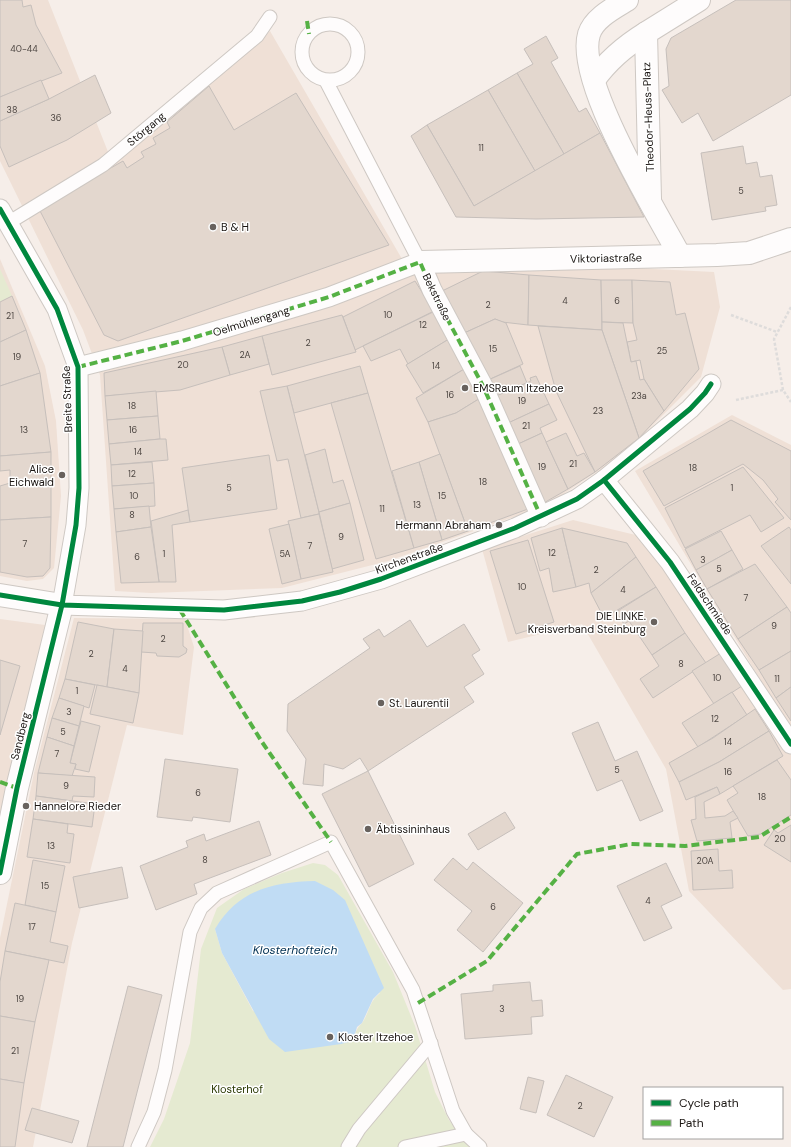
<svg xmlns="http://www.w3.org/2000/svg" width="791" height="1147" font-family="'DM Sans',sans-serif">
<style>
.built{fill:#efe0d6}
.green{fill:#e5ead1;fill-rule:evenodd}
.water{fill:#c0dcf4}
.building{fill:#e3d7ce;stroke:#c6bfbb}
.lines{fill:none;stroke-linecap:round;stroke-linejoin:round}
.service-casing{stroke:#cec8c3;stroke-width:15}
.pedestrian-casing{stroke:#cec8c3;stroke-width:21}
.minor-casing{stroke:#cec8c3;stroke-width:24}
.path{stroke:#dedcdb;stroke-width:2.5;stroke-dasharray:3 2;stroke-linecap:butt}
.service{stroke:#fefcfc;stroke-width:13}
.pedestrian{stroke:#fefcfc;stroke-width:19}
.minor{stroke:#fefcfc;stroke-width:22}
.quiet{stroke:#55b144;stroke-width:4;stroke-dasharray:8 4;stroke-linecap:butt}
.cycleway-casing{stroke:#fff;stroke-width:8}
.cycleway{stroke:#00873e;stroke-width:5}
.poi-dot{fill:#68625e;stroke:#fff;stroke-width:1.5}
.labels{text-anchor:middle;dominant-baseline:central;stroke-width:3;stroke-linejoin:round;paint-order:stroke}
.number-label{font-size:9px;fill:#4d4642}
.street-label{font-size:11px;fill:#1b1613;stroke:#fff}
.poi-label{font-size:11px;fill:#1b1613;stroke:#fff;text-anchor:start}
.park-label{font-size:11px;fill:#293800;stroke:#fff}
.water-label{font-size:12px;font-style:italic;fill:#003052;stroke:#fff}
</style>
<rect width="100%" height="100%" fill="#f6eee9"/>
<g class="built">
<path d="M0,0h48l64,162 158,-131 132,228 12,-2 300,15 6,35 -19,70 -77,77 -79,52 -157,55 -106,27 -131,5 -36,-2 -15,-216 -17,-45 -83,-169z"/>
<path d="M0,259l45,107 11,55 5,75 -7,72 -11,11 -16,2 -27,-5z"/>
<path d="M732,415l59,30v286l-156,-260z"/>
<path d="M573,520l67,16 64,87 87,132v234l-8,1 -94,-99 -23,-122 -84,-145 -74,18 -26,-93z"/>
<path d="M74,618l111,1 9,28 -11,88 -56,-10 -55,218 -39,204h-33v-209l34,-165z"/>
<path d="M0,619l45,6 -45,195z"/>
</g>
<g class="green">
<path d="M0,269l12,27 -12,6z"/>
<path d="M313,863l12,2 13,10 55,97 22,54 20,66 14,28 20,27h-319l14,-28 26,-76 11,-94 16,-41 27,-19 38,-16zM215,929l165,64c-11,8 -11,21 -18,30 -4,4 -5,6 -7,11l-102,-23 -31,-58z"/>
</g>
<path class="water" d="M315,881l18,9 12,10 39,88 -11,11 -11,24 -5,4 -2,7 -6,8 -8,2 -56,8 -16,-13 -47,-86 -7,-24c23,-39 58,-47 100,-48z"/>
<g class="building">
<path d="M0,0h22l1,7 8,-2 5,20 26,48 -62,24z"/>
<path d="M736,0h55v95l-78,46 -15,-28 -16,10 -20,-33 7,-4 -3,-37 5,-11z"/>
<path d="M546,36l12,22 -7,4 28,50 7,-4 14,25 -36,21 -47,-81 16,-9 -9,-15z"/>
<path d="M517,73l47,81 -29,17 -47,-81z"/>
<path d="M95,75l16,38 -44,27 -58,27 -9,-21v-25l49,-22z"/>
<path d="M41,80l8,19 -49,22v-24z"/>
<path d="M209,86l25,44 62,-37 93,152 -271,96 -14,-6 -65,-126 84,-48 4,7 17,-11 -3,-5 15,-8 -3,-6 17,-10 -3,-6z"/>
<path d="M488,90l47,81 -61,35 -47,-81z"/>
<path d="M427,125l47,81 126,-73 44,84 -108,2 -80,-2 -45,-81z"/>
<path d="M743,146l3,18 11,-2 3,15 12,-2 5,30 -12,2 1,4 -54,9 -11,-67z"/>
<path d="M483,271l46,4 -1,50 -26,-3 -7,-3 -33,15 -22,-42z"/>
<path d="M529,275l72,5 1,50 -74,-5z"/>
<path d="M601,280h31l1,43 -31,-1z"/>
<path d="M632,280l38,2 6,33 9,-2 14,56 -35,42 -20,-32 -4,-19 -9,2 -4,-20 10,-2 -4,-17z"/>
<path d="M415,281l19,30 -79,39 -12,-33z"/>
<path d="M12,296l14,34 -26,12v-40z"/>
<path d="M433,312l16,27 -41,25 -8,-15 -29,12 -8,-15z"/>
<path d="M342,315l14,37 -84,23 -10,-39z"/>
<path d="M495,319l11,4 17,41 -37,17 -24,-47z"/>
<path d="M602,322l21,1 8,39 5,-1 4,19 4,-1 20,32 -25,27 -37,-108z"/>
<path d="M538,326l64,4 37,108 -44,34 -39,-81z"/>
<path d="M26,330l14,43 -40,13v-44z"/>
<path d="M262,336l7,28 -39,11 -8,-28z"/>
<path d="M449,339l17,29 -43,25 -17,-28z"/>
<path d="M222,347l8,28 -50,15 -75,6 -1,-23z"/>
<path d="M360,366l8,27 -74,20 -7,-27z"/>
<path d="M520,366l7,17 -33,14 -8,-16z"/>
<path d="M466,368l16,29 -26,16 -28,9 -12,-24z"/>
<path d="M40,373l11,79 -51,4v-70z"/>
<path d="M536,376l13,28 -43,20 -12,-27 37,-16 -1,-3z"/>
<path d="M287,386l32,126v2l-18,4 -13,-59 -11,2 -17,-70z"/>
<path d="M156,391l2,25 -51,4 -2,-24z"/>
<path d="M368,393l46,155 -38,11 -45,-156z"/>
<path d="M482,397l46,112 -60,22 -40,-109 28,-9z"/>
<path d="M549,404l8,16 -17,8 2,5 -26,12 -10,-21z"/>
<path d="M158,416l2,23 -51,5 -2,-24z"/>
<path d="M731,420l60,31v69l-16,-18 3,-3 -15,-19 -20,-16 -79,42 -21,-35z"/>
<path d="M542,433l26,56 -26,15 -26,-59z"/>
<path d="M566,433l11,23 7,-3 11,19 -27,17 -22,-47z"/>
<path d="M160,439h6l2,21 -57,5 -2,-21z"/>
<path d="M325,449l8,34 10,-3 7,23 -31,9 -14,-57z"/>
<path d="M51,452v65l-51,3v-34l10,-3v-13l-10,1v-15z"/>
<path d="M440,454l28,77 -26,9 -23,-78z"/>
<path d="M269,455l8,54 -87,13 -8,-54z"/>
<path d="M152,462l2,21 -42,3 -1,-21z"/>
<path d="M419,462l23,78 -28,8 -22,-77z"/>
<path d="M743,467l41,51 -23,14 -11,-17 -65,33 -20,-40z"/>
<path d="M154,483l1,23 -41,3 -2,-23z"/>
<path d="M350,503l14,57 -32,9 -13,-57z"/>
<path d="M149,506l2,21 -35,5 -2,-23z"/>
<path d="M188,510l2,12 -18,3 4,57h-17l-8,-61z"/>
<path d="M319,514l14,58 -32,7 -13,-58z"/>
<path d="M51,517l-1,51 -7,8 -16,1 -27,-5v-52z"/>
<path d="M289,524l12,55 -19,5 -13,-55z"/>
<path d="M151,527l8,55 -38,1 -5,-51z"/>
<path d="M789,527l2,3v54l-30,-38z"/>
<path d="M562,528l14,59 -23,5 -4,-24 -9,3 -9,-33z"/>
<path d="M562,528l65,15 9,14 -45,36 -2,-10 -13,4z"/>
<path d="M721,531l11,19 -36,20 -11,-21z"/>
<path d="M528,540l26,82 -38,12 -26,-83z"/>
<path d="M732,550l11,19 -36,20 -11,-19z"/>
<path d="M636,557l20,30 -52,31 -13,-25z"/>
<path d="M755,564l32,43 -49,32 -31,-50z"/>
<path d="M656,587l29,46 -33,22 -23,-34 -5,3 -8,-12z"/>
<path d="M787,607l4,6v38l-32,19 -21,-31z"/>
<path d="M410,620l17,27 37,-23 16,26 -8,5 12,19 -20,13 10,15 -106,69 -8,-13 -17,11 -19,-5 -1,22 -20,-2 3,-25 -19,-28 1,-27 82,-56 -7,-9 16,-10 5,8z"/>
<path d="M78,622l36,7 -7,58 -42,-8z"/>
<path d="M143,623h40v23l4,3 -1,4 -7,4 -22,-1 -1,-3 -15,-1z"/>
<path d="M114,629l29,2 -4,62 -32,-6z"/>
<path d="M685,633l21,30 -53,35 -13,-19 19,-13 -7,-11z"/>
<path d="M791,651v36l-15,11 -17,-28z"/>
<path d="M721,653l21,33 -28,18 -22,-33z"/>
<path d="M0,660l20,6 -20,69z"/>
<path d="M65,679l30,6 -6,23 -30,-10z"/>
<path d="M97,685l42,8 -6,30 -43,-9z"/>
<path d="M791,687v34l-15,-23z"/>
<path d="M732,692l15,23 -49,32 -16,-24z"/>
<path d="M59,698l25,8 -5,20 -27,-8z"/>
<path d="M755,709l14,22 -50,31 -40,20 -10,-19 44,-25z"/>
<path d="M52,718l27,8 -5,20 -27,-9z"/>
<path d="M81,721l19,5 -11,46 -14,-3 1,-5 -6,-1z"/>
<path d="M598,722l17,39 22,-10 26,60 -23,10 -18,-41 -25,11 -25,-58z"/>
<path d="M769,731l14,25 -63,38 -3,-7 -31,13 -7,-18 40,-20z"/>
<path d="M47,737l27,9 -4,17 6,1 -4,12 -34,-3z"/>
<path d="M165,759l73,10 -8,53 -37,-5 -1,4 -35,-4z"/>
<path d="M777,760l14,20v35l-30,19 -13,2 -21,-36 11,-7 -5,-7z"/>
<path d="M368,771l46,93 -45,23 -47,-93z"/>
<path d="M38,773l57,4 -1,20 -21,-1 -1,5 -36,-5z"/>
<path d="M717,787l3,7 -16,8 1,16 20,-2 8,-5 5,7 -8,4 2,16 -35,3 -6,-21 5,-1 -1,-22z"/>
<path d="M36,796l59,8 -3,23 -59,-8z"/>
<path d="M505,812l10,16 -37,22 -10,-16z"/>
<path d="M33,819l35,5 -1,9 7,1 -4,29 -43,-6z"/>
<path d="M259,821l12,34 -77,29 3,10 -41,16 -16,-44 48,-19 -2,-6 18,-7 2,7z"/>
<path d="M791,825v37l-27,-17 10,-15 4,3z"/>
<path d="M718,849l1,22 13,-1 1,18 -40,2 -2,-39z"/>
<path d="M453,858l14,12 6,-8 50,41 -40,49 -26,-22 15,-19 -38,-31z"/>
<path d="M33,860l32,6 -9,46 -31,-7z"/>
<path d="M666,863l16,33 -21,10 11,22 -28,13 -27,-55z"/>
<path d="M122,867l6,31 -49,10 -6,-31z"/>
<path d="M15,903l41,9 -6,30 18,4 -4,17 -59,-12z"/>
<path d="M5,951l44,9 -14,62 -35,-6v-34z"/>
<path d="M530,982l2,19 10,-1 1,16 -12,1 1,17 -67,5 -4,-45 32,-3v-6z"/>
<path d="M128,986l34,9 -39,152h-36z"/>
<path d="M0,1016l35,6 -11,61 -24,-4z"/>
<path d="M566,1075l47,22 -19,40 -47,-22z"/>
<path d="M528,1077l16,4 -8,32 -16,-4z"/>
<path d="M0,1079l24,4 -9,64h-15z"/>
<path d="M32,1108l47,13 -7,22 -47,-13z"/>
</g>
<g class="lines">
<defs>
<g id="service">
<circle cx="330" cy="52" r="28"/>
<path d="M326,81l94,181"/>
<path d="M8,223l95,-58 154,-129 13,-19"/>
<path d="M138,1147l16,-35 11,-42 25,-138 11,-24 16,-15 114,-51 82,148 40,121 13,23 14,13"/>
<path d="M348,1147l11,-18 72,-86"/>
<path d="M405,1147l61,-13"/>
</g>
<g id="pedestrian">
<path d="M0,209l57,100 21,58 1,121 -3,37 -14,80 162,5 78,-9 79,-22 134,-51 62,-29 27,-19 86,-71 15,-16 6,-9"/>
<path d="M78,367l104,-26 147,-44 91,-35 12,28 51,96 58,131"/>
<path d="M604,480l66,82 121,182"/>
</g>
<g id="minor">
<path d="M627,0c-13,8 -33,18 -38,34 -14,47 67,177 91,222"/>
<path d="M594,80c14,-20 31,-34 52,-47"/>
<path d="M650,199l-4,-166 53,-33"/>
<path d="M420,262l297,-7 32,-2 42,-14"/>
<path d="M0,595l62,10 -45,183 -17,85"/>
</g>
</defs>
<use href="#service" class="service-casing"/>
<use href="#pedestrian" class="pedestrian-casing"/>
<use href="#minor" class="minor-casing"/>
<g class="path">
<path d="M791,307l-17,32 9,51 8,12"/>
<path d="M731,315l46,17"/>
<path d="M736,400l47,-10"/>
</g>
<use href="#service" class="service"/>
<use href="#pedestrian" class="pedestrian"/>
<use href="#minor" class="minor"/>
<g class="quiet">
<path d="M307,21l2,13"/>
<path d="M78,367l104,-26 147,-44 91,-35 12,28 51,96 58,131"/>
<path d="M180,610l82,132 69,100"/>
<path d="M0,782l17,6"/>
<path d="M418,1003l69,-42 90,-107 54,-10 54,2 74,-9 32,-20"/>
</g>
<defs>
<g id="cycleway">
<path d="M0,209l57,100 21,58 1,121 -3,37 -14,80 -45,183 -17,85"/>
<path d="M604,480l66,82 121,182"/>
<path d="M0,595l62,10 162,5 78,-9 38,-9 41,-13 134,-51 62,-29 27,-19 86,-71 15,-16 6,-9"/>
</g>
</defs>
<use href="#cycleway" class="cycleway-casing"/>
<use href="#cycleway" class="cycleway"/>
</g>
<g class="poi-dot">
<circle cx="213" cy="227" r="4"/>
<circle cx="465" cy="388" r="4"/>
<circle cx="62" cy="475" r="4"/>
<circle cx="499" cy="525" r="4"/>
<circle cx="654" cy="622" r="4"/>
<circle cx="381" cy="703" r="4"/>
<circle cx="26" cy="806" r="4"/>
<circle cx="368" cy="829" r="4"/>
<circle cx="330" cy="1037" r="4"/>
</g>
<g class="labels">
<g class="number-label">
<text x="24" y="49">40-44</text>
<text x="12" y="110">38</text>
<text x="56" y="118">36</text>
<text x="481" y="148">11</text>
<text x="741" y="191">5</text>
<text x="565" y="301">4</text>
<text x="617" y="301">6</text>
<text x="488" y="305">2</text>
<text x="388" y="315">10</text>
<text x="10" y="316">21</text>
<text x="423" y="325">12</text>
<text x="308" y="343">2</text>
<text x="493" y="349">15</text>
<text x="662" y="351">25</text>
<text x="245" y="355">2A</text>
<text x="17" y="357">19</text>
<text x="183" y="365">20</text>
<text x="436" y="366">14</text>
<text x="450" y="395">16</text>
<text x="639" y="396">23a</text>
<text x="522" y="401">19</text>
<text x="132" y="406">18</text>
<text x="598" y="411">23</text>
<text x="526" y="426">21</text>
<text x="24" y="430">13</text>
<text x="133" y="430">16</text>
<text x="138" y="452">14</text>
<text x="573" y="464">21</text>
<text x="542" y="467">19</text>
<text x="693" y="468">18</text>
<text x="132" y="474">12</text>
<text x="483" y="482">18</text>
<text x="229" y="488">5</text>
<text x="732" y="488">1</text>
<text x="134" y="496">10</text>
<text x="442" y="496">15</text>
<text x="417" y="505">13</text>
<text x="382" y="509">11</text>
<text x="132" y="515">8</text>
<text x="341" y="537">9</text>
<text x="25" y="544">7</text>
<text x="310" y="546">7</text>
<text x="552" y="553">12</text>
<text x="164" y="554">1</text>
<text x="285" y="554">5A</text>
<text x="137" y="557">6</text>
<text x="703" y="560">3</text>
<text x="719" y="569">5</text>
<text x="596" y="570">2</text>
<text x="522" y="587">10</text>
<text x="623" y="590">4</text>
<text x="746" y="598">7</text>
<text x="774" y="626">9</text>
<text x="163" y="639">2</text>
<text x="91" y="654">2</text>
<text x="681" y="664">8</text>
<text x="125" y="669">4</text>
<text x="717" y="678">10</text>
<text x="777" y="679">11</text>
<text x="77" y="691">1</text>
<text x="69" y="712">3</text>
<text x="715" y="719">12</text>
<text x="63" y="732">5</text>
<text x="728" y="742">14</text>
<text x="57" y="754">7</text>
<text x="617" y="770">5</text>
<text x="728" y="772">16</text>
<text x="66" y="786">9</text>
<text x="198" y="793">6</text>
<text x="762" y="797">18</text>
<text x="780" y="839">20</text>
<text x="51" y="846">13</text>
<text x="205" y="860">8</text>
<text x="705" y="861">20A</text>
<text x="45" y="886">15</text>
<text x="648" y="901">4</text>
<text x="493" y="907">6</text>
<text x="32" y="927">17</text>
<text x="20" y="999">19</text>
<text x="502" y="1009">3</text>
<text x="15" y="1051">21</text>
<text x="580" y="1106">2</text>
</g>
<g class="street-label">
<text transform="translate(648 117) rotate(-92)">Theodor-Heuss-Platz</text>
<text transform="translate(146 129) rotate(-40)">Störgang</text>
<text transform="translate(606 258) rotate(-1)">Viktoriastraße</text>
<text transform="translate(437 297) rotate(64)">Bekstraße</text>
<text transform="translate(251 321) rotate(-17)">Oelmühlengang</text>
<text transform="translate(67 399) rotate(-92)">Breite Straße</text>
<text transform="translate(409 558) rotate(-20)">Kirchenstraße</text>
<text transform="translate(710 604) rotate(56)">Feldschmiede</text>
<text transform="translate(20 736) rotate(-76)">Sandberg</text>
</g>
<g class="poi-label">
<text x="221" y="227">B &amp; H</text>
<text x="473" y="388">EMSRaum Itzehoe</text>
<text x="54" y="469" text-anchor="end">Alice<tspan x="54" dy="13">Eichwald</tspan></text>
<text x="491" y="525" text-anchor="end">Hermann Abraham</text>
<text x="646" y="616" text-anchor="end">DIE LINKE.<tspan x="646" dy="13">Kreisverband Steinburg</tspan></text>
<text x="389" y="703">St. Laurentii</text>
<text x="34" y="806">Hannelore Rieder</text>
<text x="376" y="829">Äbtissininhaus</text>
<text x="338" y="1037">Kloster Itzehoe</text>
</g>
<g class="park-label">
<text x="237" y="1089">Klosterhof</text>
</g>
<g class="water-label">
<text x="295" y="950">Klosterhofteich</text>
</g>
</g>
<rect x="643" y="1087" width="140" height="52" fill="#ffffff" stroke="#a4a2a1"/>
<rect x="651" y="1100" width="20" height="6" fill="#00873e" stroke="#a4a2a1"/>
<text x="679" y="1107" font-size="12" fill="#1b1613">Cycle path</text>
<rect x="651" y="1120" width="20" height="6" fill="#55b144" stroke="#a4a2a1"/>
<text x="679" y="1127" font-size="12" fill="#1b1613">Path</text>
</svg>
